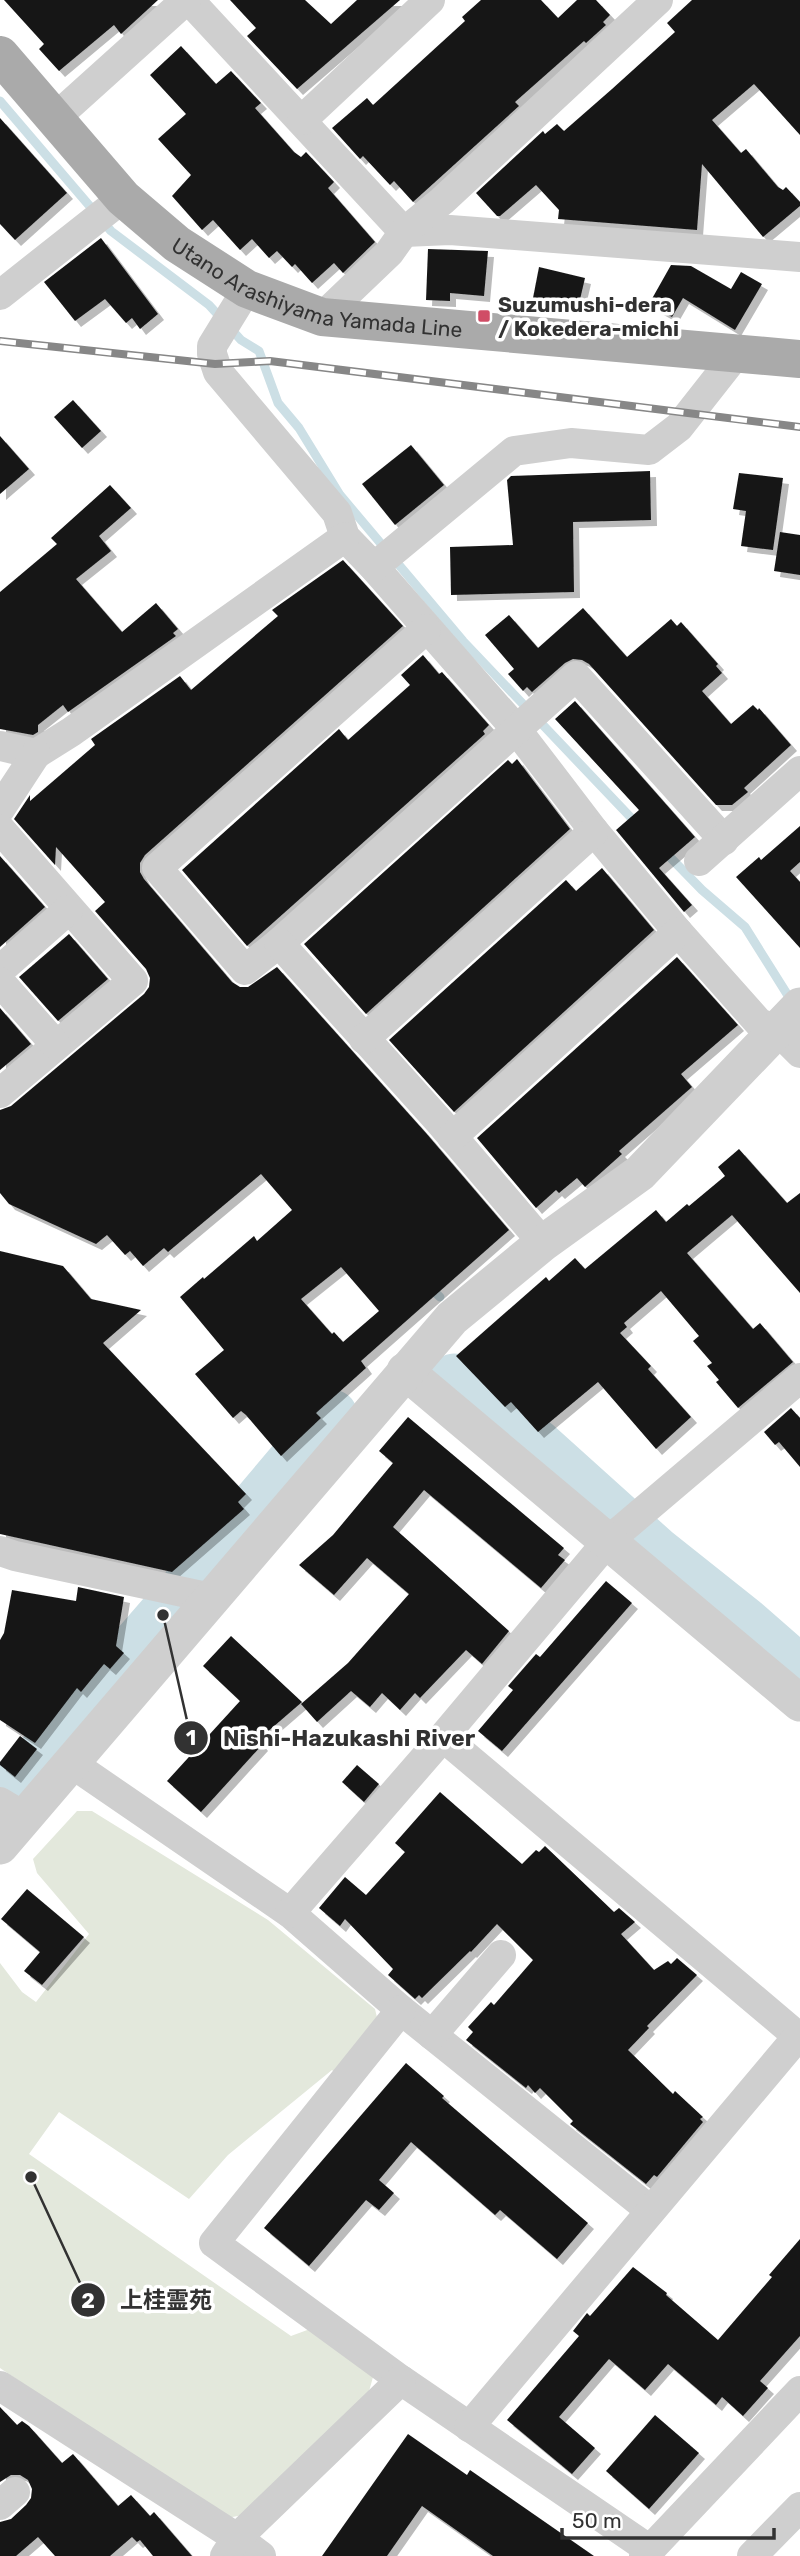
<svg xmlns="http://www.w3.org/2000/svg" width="800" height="2556" font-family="Rubik,'Noto Sans JP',sans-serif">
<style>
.green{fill:#e3e8dc}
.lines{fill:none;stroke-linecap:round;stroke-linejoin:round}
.stream{stroke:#ccdfe5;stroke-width:9}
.river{stroke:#ccdfe5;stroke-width:51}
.building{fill:#191919;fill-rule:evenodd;filter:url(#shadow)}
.minor{stroke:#cfcfcf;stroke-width:30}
.tertiary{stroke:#cfcfcf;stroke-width:37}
.primary{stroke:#aaa;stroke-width:38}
.rail-casing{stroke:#878787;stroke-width:8}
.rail{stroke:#fff;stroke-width:5;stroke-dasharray:16;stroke-linecap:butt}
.poi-dot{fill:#d04d66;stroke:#fff;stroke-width:2.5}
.labels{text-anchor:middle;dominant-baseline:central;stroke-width:7;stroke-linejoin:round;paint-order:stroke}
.street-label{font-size:21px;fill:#323232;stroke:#fff}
.poi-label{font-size:21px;font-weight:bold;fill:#323232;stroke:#fff;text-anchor:start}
.leader{fill:none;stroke:#323232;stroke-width:2.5}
.callout-dot{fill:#323232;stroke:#fff;stroke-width:2.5}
.mark-label{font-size:21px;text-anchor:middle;font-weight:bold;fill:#fff}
.callout-label{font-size:23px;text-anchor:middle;font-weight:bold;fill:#323232;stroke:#fff;stroke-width:7;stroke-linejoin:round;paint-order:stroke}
</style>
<defs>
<filter id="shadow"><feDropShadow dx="6" dy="6" stdDeviation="0" flood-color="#0004"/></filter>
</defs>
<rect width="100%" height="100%" fill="#fff"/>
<path class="green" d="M77,1811h15l176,109 107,89 4,17 -43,48 -4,-4 -104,85 -39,44 -130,-87 -30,42 262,182 19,-7 63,48 -5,18 -125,120 -21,4 -222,-151v-405l22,29 14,10 53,-68 -52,-61 -4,-14z"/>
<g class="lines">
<g class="stream">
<path d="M0,101l111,130 98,74 32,35 18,11 19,52 21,25 41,67 123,146 174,183"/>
<path d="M664,851l38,39 43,37 47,75"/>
<path d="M428,1286l12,11"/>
</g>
<g class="river">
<path d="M454,1379l82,65 120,108 88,70 56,49"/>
<path d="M0,1803l163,-188 169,-200"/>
</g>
</g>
<g class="building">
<path d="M4,0h154l-37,34 -7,-9 -55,46 -20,-22 5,-5z"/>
<path d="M230,0h75l26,24 26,-24h43l-103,89 -50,-53 9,-8z"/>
<path d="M481,0h60l17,18 19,-18h19l14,15 -7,7 3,3 -20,18 -2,-2 -69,61 4,4 -106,96 -19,-21 -4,4 -27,-29 -3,3 -28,-31 35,-30 6,7 92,-84 -3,-4z"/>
<path d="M692,0h108v135l-46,-51 -42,36 29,33 5,-4 32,38 5,3 3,-3 14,15v4l-37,31 -61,-73 -5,66 -139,-11 1,-9 -23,-25 -36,31h-3l-21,-23 67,-62 2,3 12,-10 7,7 48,-42 63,-57 -8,-9z"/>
<path d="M181,46l35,38 15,-13 30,32 -6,5 39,44 7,5 5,-5 28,30 -6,6 47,54 -32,31 -9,-10 -22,20 -17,-19 -3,3 -15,-16 -8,7 -17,-19 -12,11 -27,-30 -11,10 -30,-34 19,-21 -33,-36 28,-25 -36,-39z"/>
<path d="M0,118l67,75 -52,47 -15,-16z"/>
<path d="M101,238l57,76 -18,15 -8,-11 -6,5 -21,-24 -30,22 -31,-39z"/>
<path d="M428,249l60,2 -4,45 -34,-3v8l-24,-1z"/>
<path d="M671,265l20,1 40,23 10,-17 21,12 -27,46 -52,-32 -11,19 -23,-13z"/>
<path d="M539,267l46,11 -7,30 -45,-10z"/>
<path d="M73,400l28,31 -19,17 -28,-31z"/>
<path d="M0,436l29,33 -29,25z"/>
<path d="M411,445l33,40 -49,40 -33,-41z"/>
<path d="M650,471l1,49 -78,2 1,70 -123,3 -1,-48 63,-2 -6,-65 4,-4z"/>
<path d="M739,473l44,5 -10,72 -32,-4 5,-35 -13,-2z"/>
<path d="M110,485l21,23 -32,28 12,15 -35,28 46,53 34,-29 22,26 -5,4 3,3 -108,76 -5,-7 -25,20v7l-5,3 -33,-6v-137l57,-48 -6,-6z"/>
<path d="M780,532l20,3v40l-26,-4z"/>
<path d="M343,560l60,66 -258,229 -5,8v9l4,7 88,103 8,5h8l29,-20 149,166 83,97 -148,131 5,7 -50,45 5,5 -40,38 -35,-41 -5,-4 -8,7 -38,-44 29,-24 -44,-53 23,-20 1,2 50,-43 3,5 35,-31 -31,-36 -93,78 -4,-4 -21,18 -13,-15 -5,4 -18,-20 -11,9 -87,-40 -9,-11v-83l11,-4 133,-112 5,-7 1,-9 -4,-9 -51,-58 10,-9 -49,-55 -1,18 -41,-46 16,-24v6l65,-56 -4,-6 89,-63 11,14 87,-74 -6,-6zM341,1267l38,44 -36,31 -9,-10 -2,2 -31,-35z"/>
<path d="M583,608l44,49 44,-38 6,7 4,-4 37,42 -2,2 6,7 -20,18 29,33 22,-19 5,5 1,-2 32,37 -47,43 4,4 -16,13h-16l-127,-141 -7,-4 -9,-1 -8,4 -33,29 -5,-5 -4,4 -15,-17 6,-5 -29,-34 24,-20 29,33z"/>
<path d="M423,655l16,19 3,-2 47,53 -6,6 2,3 -238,212 -65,-76 157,-141 9,11 35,-31 27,-24 -9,-10z"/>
<path d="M575,701l120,136 -36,31 33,37 -8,7 -68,-82 23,-20 -84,-91z"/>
<path d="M517,759l53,70 -204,185 -62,-70 204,-184 4,4z"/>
<path d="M800,826v36l-10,9 10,11v66l-64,-71 23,-20 2,3z"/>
<path d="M0,856l45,51 -45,40z"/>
<path d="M602,868l52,62 -200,182 -65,-72 177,-160 10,11z"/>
<path d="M69,934l39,45 -50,42 -39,-44z"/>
<path d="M677,957l61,68 -57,49 11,13 -73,64 3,3 -37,33 -8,-9 -18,15 -3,-3 -20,18 -59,-70z"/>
<path d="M0,1008l31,36 -31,26z"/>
<path d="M739,1149l48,54 13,-10v100l-68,-78 -45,38 66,76 7,-6 33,39 -55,46 -22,-26 3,-2 -12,-14 5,-3 -19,-22 6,-5 -38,-45 -37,32 3,4 -7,6 31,33 -3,3 43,48 -35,32 -58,-67 -60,50 -27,-30 -6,5 -49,-51 90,-79 3,4 26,-23 10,11 71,-59 10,12 21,-18 2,2 36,-30 -7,-9z"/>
<path d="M0,1251l63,15 28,33 50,11 -38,33 143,151 -8,8 6,7 -72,63 -172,-38z"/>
<path d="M791,1408l9,10v49l-21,-25 -4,3 -11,-13z"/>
<path d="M408,1417l156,131 -6,7 7,5 -24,28 -117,-98 -31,37 116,104 -27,33 -16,-14 -46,48 -5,-5 -15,17 -18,-17 -12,14 -19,-16 -34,31 -16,-18 47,-41 61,-69 -42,-36 -33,37 -35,-30 34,-30 60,-72 -14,-12z"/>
<path d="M606,1581l26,22 -130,148 -24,-20 35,-41 -5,-4 28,-32 4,3z"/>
<path d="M78,1587l46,10 -8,49 8,7 -14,16 -6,-5 -23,28 -4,-4 -42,55 -35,-23v-80l4,-7 8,-43 64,11z"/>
<path d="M231,1636l71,66 -44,38 4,5 -61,67 -34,-31 73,-80 -37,-35z"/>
<path d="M20,1736l17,13 -22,28 -15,-12v-3z"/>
<path d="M357,1765l22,19 -15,18 -22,-20z"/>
<path d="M440,1792l82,72 14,-14 3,2 6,-6 69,66 5,-4 16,14 -14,12 33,36 14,-9 3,3 6,-6 20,17 -50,51 2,2 -21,22 45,44 2,-3 28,26 -3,2 3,3 -46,55 -3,-2 -8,9 -76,-60 3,-3 -33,-33 -5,5 -7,-8 -2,3 -60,-48 7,-8 -5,-5 23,-25 3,3 39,-45 -36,-36 -26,28 -1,-1 -48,47 -3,-3 -4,4 -27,-24 5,-6 -48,-50 -5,7 -21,-18 26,-31 21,18 39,-43 -10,-9z"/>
<path d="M27,1889l57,48 -42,48 -18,-14 16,-19 -39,-33z"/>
<path d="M406,2063l38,33 -2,2 146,125 -31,36 -57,-49 -5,5 -84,-73 -32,38 15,13 -15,17 -13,-10 -57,66 -45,-38z"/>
<path d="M800,2239v97l-40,45 8,7 -25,28 -21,-19 -6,8 -48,-41 -23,26 -36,-31 -50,58 36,31 -23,26 -65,-54 72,-84 -6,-5 14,-18 3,3 43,-49 34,26 -1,2 52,45 54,-63 -3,-2z"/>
<path d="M0,2407l17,18 5,-4 7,5 33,37 11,-9 45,52 13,-11 19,21 4,-4 38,44h-39l-13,-16 -3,2 -5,-5 -22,19h-55l-17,-19 -22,19h-16v-34l11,-3 15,-14 5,-7 1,-9 -4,-9 -8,-5h-9l-11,7z"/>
<path d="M655,2415l44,38 -50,56 -43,-38z"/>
<path d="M408,2434l59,41 3,-5 124,86h-101l-71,-50 -35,50h-65z"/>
</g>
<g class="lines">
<g class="minor">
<path d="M189,0l215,232 46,-2 350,27"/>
<path d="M54,119l132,-119"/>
<path d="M302,120l128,-120"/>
<path d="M247,289l-35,57v8l6,18 119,141 8,24 29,30 142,162 78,102 84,101 81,91 18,7 23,23"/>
<path d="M0,295l123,-97"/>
<path d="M322,317l67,-64 15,-21 38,-31 216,-201"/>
<path d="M374,567l140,-116 57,-8 78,7 30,-23 59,-75"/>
<path d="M426,629l-269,239 88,102 34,-27 297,-267 148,164"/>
<path d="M0,746l36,8 35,-22 274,-195"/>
<path d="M0,809l36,-55"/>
<path d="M0,829l133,152 -133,112"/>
<path d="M699,861l101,-90"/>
<path d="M279,943l160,178 104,122"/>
<path d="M0,970l68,-60"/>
<path d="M0,982l56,63"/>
<path d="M364,1039l230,-208"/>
<path d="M452,1137l226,-205"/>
<path d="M0,1551l15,5 196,42"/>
<path d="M443,1737l357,301"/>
<path d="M71,1763l219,150 111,97 249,200"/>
<path d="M0,1802l25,15"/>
<path d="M290,1913l153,-176 165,-196 192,-163"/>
<path d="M401,2010l-187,233 187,137 249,170"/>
<path d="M432,2035l69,-80"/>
<path d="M0,2386l237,152 24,18"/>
<path d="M469,2427l331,-393"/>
<path d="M0,2505l15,-13"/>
<path d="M225,2556l12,-18 164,-158"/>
<path d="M644,2556l156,-165"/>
<path d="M752,2556l48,-49"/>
</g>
<g class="tertiary">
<path d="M405,1371l395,332"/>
<path d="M0,1846l452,-528 91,-75 97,-70 160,-167"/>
</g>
<path class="primary" id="s1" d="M0,55l123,143 54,46 70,45 75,28 478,42"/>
<defs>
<path id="rail" d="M0,341l215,23 55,-3 530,66"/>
</defs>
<use href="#rail" class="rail-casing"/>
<use href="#rail" class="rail"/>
</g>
<rect class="poi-dot" x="477" y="309" width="14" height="14" rx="3.5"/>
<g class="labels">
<g class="street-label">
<text stroke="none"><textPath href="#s1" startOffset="410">Utano Arashiyama Yamada Line</textPath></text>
</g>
<g class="poi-label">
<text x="498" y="304">Suzumushi-dera<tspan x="498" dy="24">/ Kokedera-michi</tspan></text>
</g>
</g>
<path class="leader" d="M163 1615L191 1738M31 2177L88 2300"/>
<g class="callout-dot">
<circle cx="163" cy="1615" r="7"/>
<circle cx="31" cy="2177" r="7"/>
<circle cx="191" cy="1738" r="18"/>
<circle cx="88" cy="2300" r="18"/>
</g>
<g class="mark-label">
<text x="191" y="1745">1</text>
<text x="88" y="2308">2</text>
</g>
<g class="callout-label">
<text x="349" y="1746">Nishi-Hazukashi River</text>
<text x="166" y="2308">上桂霊苑</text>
</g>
<path d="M562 2528v10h212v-10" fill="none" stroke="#323232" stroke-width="3.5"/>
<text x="572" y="2528" font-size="21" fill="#323232" stroke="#ffffff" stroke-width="5" paint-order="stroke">50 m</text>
</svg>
